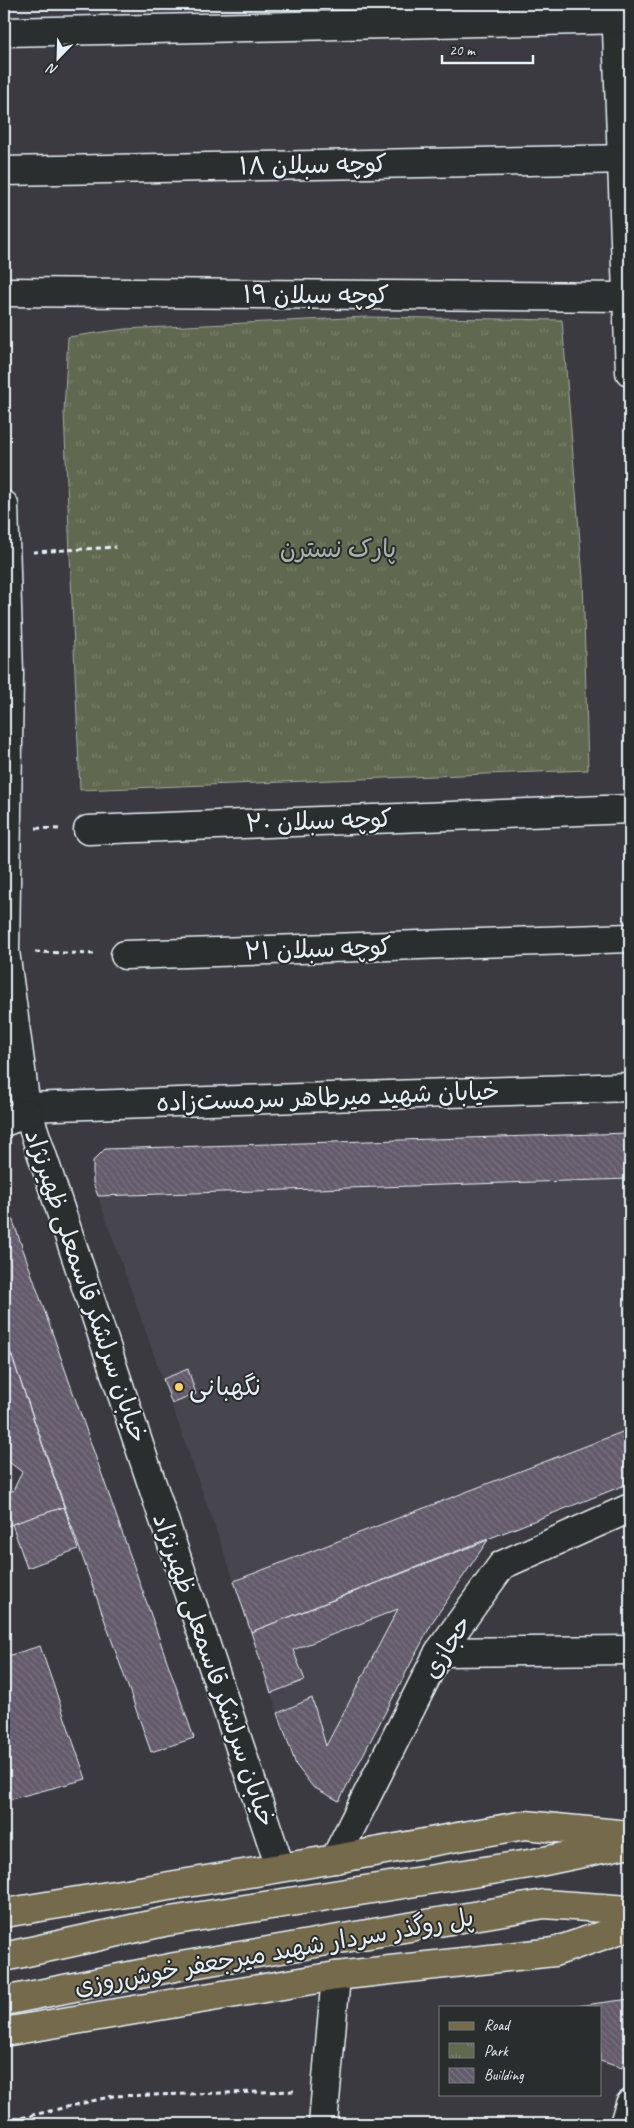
<svg xmlns="http://www.w3.org/2000/svg" width="634" height="2128" font-family="Caveat,'Playpen Sans Arabic',sans-serif">
<style>
.built{fill:#47444d}
.park{fill:url(#park-tufts);stroke:#a4ada4}
.building{fill:url(#building-back-hatch);stroke:#e8f1f8}
.lines{fill:none;stroke-linecap:round;stroke-linejoin:round}
.minor-casing{stroke:#e8f1f8;stroke-width:31}
.major-casing{stroke:#e8f1f8;stroke-width:31}
.path{stroke:#e8f1f8;stroke-width:3;stroke-dasharray:5 4;stroke-linecap:butt}
.minor{stroke:#2a2d2e;stroke-width:28}
.major{stroke:#746b4b;stroke-width:28}
.poi-dot{fill:#ffd166;stroke:#2a2d2e;stroke-width:2}
.labels{text-anchor:middle;dominant-baseline:central;stroke-width:4;stroke-linejoin:round;paint-order:stroke}
.street-label{font-size:25px;fill:#e8f1f8;stroke:#2a2d2e}
.park-label{font-size:25px;fill:#abb4ac;stroke:#2a2d2e}
.poi-label{font-size:25px;fill:#e8f1f8;stroke:#2a2d2e;text-anchor:start}
</style>
<defs>
<pattern id="park-tufts" width="24" height="20" patternUnits="userSpaceOnUse" patternTransform="scale(1.25)"><rect width="24" height="20" fill="#61694f"/><path d="M3 7l-1-3M5 7V3M7 7l1-3M15 17l-1-3M17 17v-4M19 17l1-3" fill="none" stroke="#787f69"/></pattern>
<pattern id="building-back-hatch" width="6" height="6" patternUnits="userSpaceOnUse" patternTransform="scale(1.25)"><rect width="6" height="6" fill="#635a6b"/><path d="M-1 5l2 2M0 0l6 6M5-1l2 2" fill="none" stroke="#797281"/></pattern>
</defs>
<rect width="100%" height="100%" fill="#3b3a40"/>
<filter id="ink" filterUnits="userSpaceOnUse"><feTurbulence type="fractalNoise" baseFrequency=".02" numOctaves="2"/><feDisplacementMap in="SourceGraphic" scale="10" xChannelSelector="R" yChannelSelector="G"/><feConvolveMatrix kernelMatrix="1 2 1 2 8 2 1 2 1" color-interpolation-filters="sRGB"/></filter>
<g filter="url(#ink)">
<path class="built" d="M630,1133v350l-142,57 -55,81 -120,166 -17,-22 -25,-72 -37,-112 -141,-398v-22l12,-12z"/>
<path class="park" d="M367,317l195,3 21,258 5,192 -508,20 -16,-378 4,-75 57,-8z"/>
<g class="building">
<path d="M630,1133v46l-532,17 -5,-13v-22l12,-12z"/>
<path d="M4,1195l190,543 -43,14 -147,-418z"/>
<path d="M4,1334l60,173 -60,20v-36h9l9,-19 -13,-10 -5,-13z"/>
<path d="M188,1369l8,25 -24,10 -9,-25z"/>
<path d="M630,1429v54l-379,149 -17,-51z"/>
<path d="M64,1507l14,42 -51,19 -15,-44z"/>
<path d="M488,1540l-55,81 -94,180 -26,-14 -17,-22 -18,-52 34,-15 14,48 72,-137 -105,41 12,30 -34,13 -20,-61z"/>
<path d="M40,1646l46,133 -82,22v-144z"/>
<path d="M630,1999v42l-8,27 -22,-7v-54h-32z"/>
</g>
<g class="lines">
<defs>
<g id="minor">
<path d="M616,4l14,368"/>
<path d="M4,32l626,-13"/>
<path d="M4,171l626,-12"/>
<path d="M4,292l624,5"/>
<path d="M4,505l5,169 -4,277 21,156 254,760"/>
<path d="M88,830l542,-21"/>
<path d="M125,955l505,-17"/>
<path d="M26,1107l604,-20"/>
<path d="M4,1122l24,-9"/>
<path d="M439,1652l191,-2"/>
<path d="M335,1859l104,-207 63,-87 128,-57"/>
<path d="M323,2124l13,-148"/>
<path d="M624,2124l6,-20"/>
</g>
<g id="major">
<path d="M4,1913l331,-54 190,-34 104,10"/>
<path d="M4,1957l160,-35 371,-59 95,-20"/>
<path d="M4,2001l171,-34 369,-63 86,6"/>
<path d="M4,2032l332,-56 218,-24 76,-26"/>
</g>
</defs>
<use href="#minor" class="minor-casing"/>
<use href="#major" class="major-casing"/>
<g class="path">
<path d="M33,552l83,-5"/>
<path d="M36,828l24,1"/>
<path d="M35,952l61,2"/>
<path d="M4,2122l109,-26 184,-5"/>
</g>
<use href="#minor" class="minor"/>
<use href="#major" class="major"/>
</g>
</g>
<circle class="poi-dot" cx="179" cy="1387" r="5"/>
<g class="labels">
<g class="street-label">
<text transform="translate(313 165) rotate(-1)">کوچه سبلان ۱۸</text>
<text x="316" y="295">کوچه سبلان ۱۹</text>
<text transform="translate(319 821) rotate(-2)">کوچه سبلان ۲۰</text>
<text transform="translate(318 949) rotate(-2)">کوچه سبلان ۲۱</text>
<text transform="translate(328 1097) rotate(-2)">خیابان شهید میرطاهر سرمست‌زاده</text>
<text transform="translate(86 1286) rotate(71)">خیابان سرلشکر قاسمعلی ظهیرنژاد</text>
<text transform="translate(447 1647) rotate(-58)">حجازی</text>
<text transform="translate(214 1670) rotate(71)">خیابان سرلشکر قاسمعلی ظهیرنژاد</text>
<text transform="translate(274 1952) rotate(-10)">پل روگذر سردار شهید میرجعفر خوش‌روزی</text>
</g>
<g class="park-label">
<text x="338" y="549">پارک نسترن</text>
</g>
<g class="poi-label">
<text x="189" y="1387">نگهبانی</text>
</g>
</g>
<rect width="634" height="2128" fill="none" stroke="#2a2d2e" stroke-width="20"/>
<rect x="10" y="10" width="614" height="2108" fill="none" stroke="#e8f1f8" stroke-width="2" filter="url(#ink)"/>
<rect x="439" y="2006" width="162" height="90" fill="#2a2d2e" stroke="#767b7f"/>
<rect x="449" y="2022" width="25" height="8" fill="#746b4b" stroke="#767b7f"/>
<text x="484" y="2030" font-size="15" fill="#e8f1f8">Road</text>
<rect x="449" y="2043" width="25" height="15" fill="url(#park-tufts)" stroke="#767b7f"/>
<text x="484" y="2056" font-size="15" fill="#e8f1f8">Park</text>
<rect x="449" y="2068" width="25" height="15" fill="url(#building-back-hatch)" stroke="#767b7f"/>
<text x="484" y="2080" font-size="15" fill="#e8f1f8">Building</text>
<g transform="translate(58 58) rotate(203)" stroke="#2a2d2e" stroke-width="4" paint-order="stroke">
<path d="M0-4L9 19L0 12L-9 19Z" fill="#e8f1f8"/>
<text y="-8" font-size="14" font-weight="bold" text-anchor="middle" fill="#e8f1f8">N</text>
</g>
<path d="M442 55v8h91v-8" fill="none" stroke="#e8f1f8" stroke-width="2.5"/>
<text x="449" y="55" font-size="15" fill="#e8f1f8" stroke="#2a2d2e" stroke-width="4" paint-order="stroke">20 m</text>
</svg>
